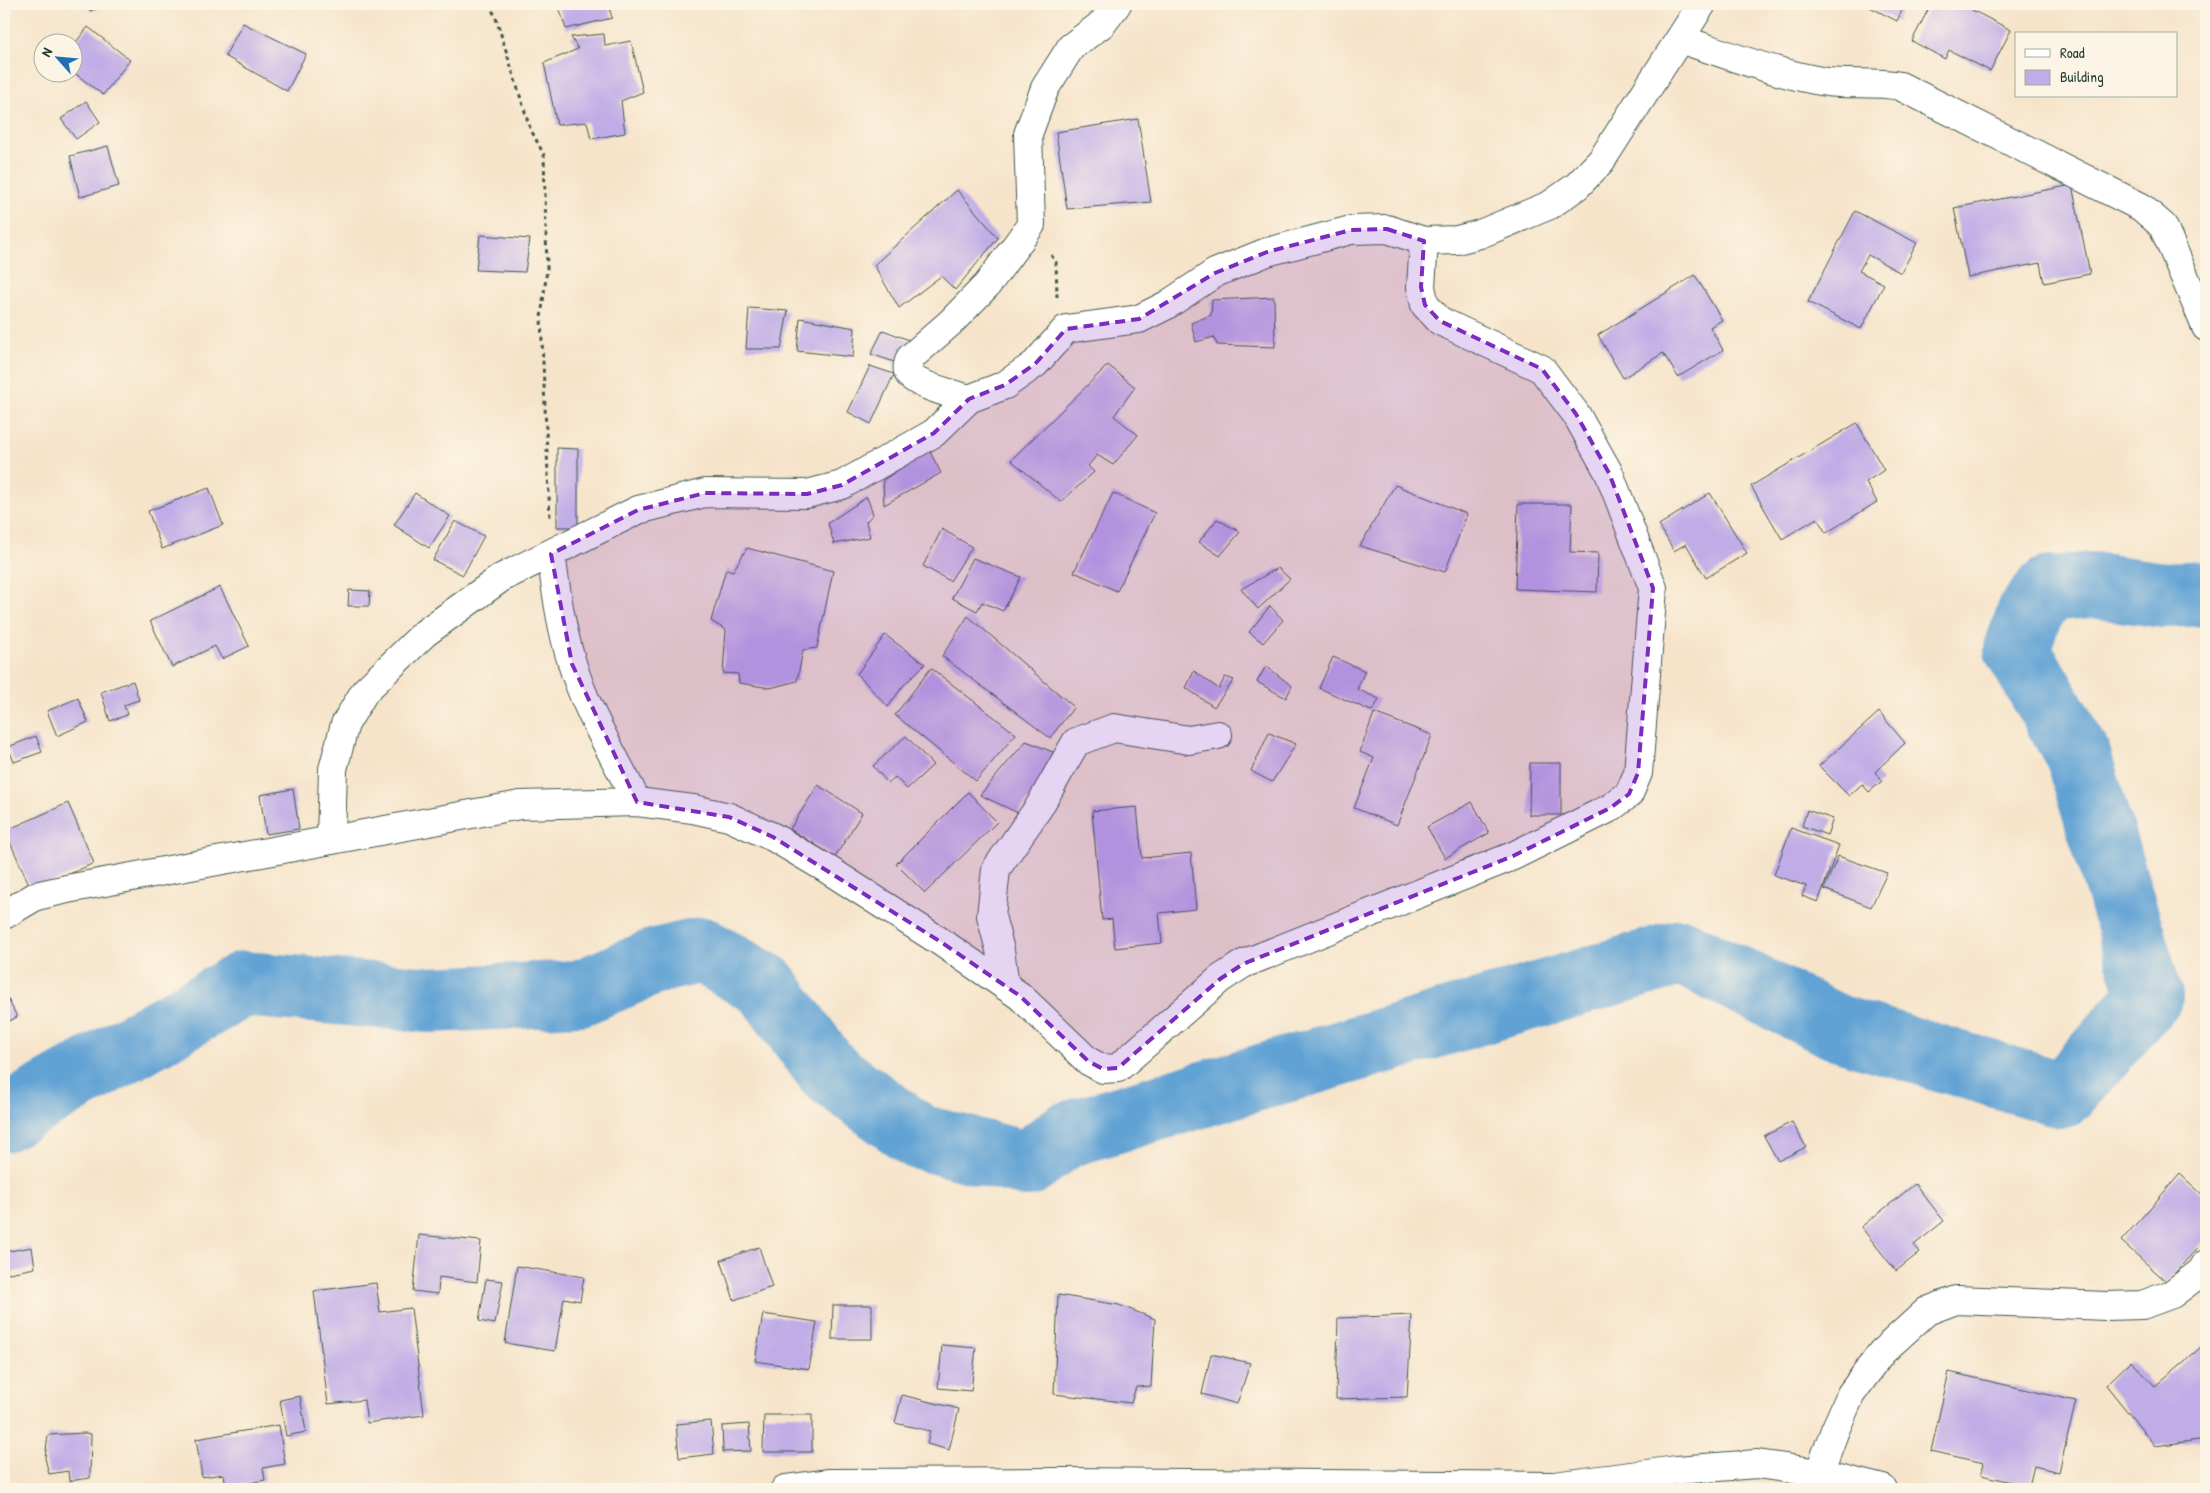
<svg xmlns="http://www.w3.org/2000/svg" width="2210" height="1493" font-family="'Patrick Hand',sans-serif">
<style>
.lines{fill:none;stroke-linecap:round;stroke-linejoin:round}
.river{stroke:#60a2d4;stroke-width:66}
.building{fill:#c0ace6}
.minor-casing{stroke:#3f564a;stroke-width:30}
.path{stroke:#3f564a;stroke-width:3;stroke-dasharray:4 4;stroke-linecap:butt}
.minor{stroke:#fff;stroke-width:28}
.marked{fill:#7b2cbf;fill-opacity:0.2;stroke:#7b2cbf;stroke-width:4;stroke-dasharray:10 6;stroke-linejoin:round}
</style>
<rect width="100%" height="100%" fill="#fcf5e5"/>
<filter id="ink" filterUnits="userSpaceOnUse"><feTurbulence type="fractalNoise" baseFrequency=".02" numOctaves="2"/><feDisplacementMap in="SourceGraphic" scale="10" xChannelSelector="R" yChannelSelector="G"/><feConvolveMatrix kernelMatrix="1 2 1 2 8 2 1 2 1" color-interpolation-filters="sRGB"/></filter>
<filter id="wash" filterUnits="userSpaceOnUse"><feTurbulence type="fractalNoise" baseFrequency=".0096" numOctaves="4" result="noise"/><feDisplacementMap in="SourceGraphic" scale="20" xChannelSelector="R" yChannelSelector="G"/><feGaussianBlur stdDeviation="1.12" result="paint"/><feColorMatrix in="noise" values="0 0 0 0 0 0 0 0 0 0 0 0 0 0 0 0 0 1.4 0 .05"/><feComposite in="paint" operator="in"/></filter>
<g filter="url(#wash)">
<rect width="100%" height="100%" fill="#f6e4ca"/>
<g class="lines">
<path class="river" d="M4,1119l239,-135 188,16 149,-7 76,-32 46,-11 64,36 63,86 90,65 108,27 39,-29 616,-183 154,75 227,68 87,-99 -72,-241 -61,-106 13,-37 19,-23 43,-4 72,10 42,-2"/>
</g>
<g id="blocks">
<g class="building">
<path d="M89,4h20l-19,7z"/>
<path d="M558,4h50l4,14 -46,11z"/>
<path d="M1864,4h41l-8,17z"/>
<path d="M1931,4h44l-3,6 39,20 -21,41 -41,-21 -4,9 -33,-18z"/>
<path d="M243,23l63,31 -19,37 -62,-35z"/>
<path d="M88,27l42,33 -27,35 -31,-24v-24z"/>
<path d="M604,34l1,12 26,-5 12,51 -22,9 4,32 -34,6 -4,-17 -30,3 -13,-62 34,-14 -7,-12z"/>
<path d="M86,101l14,21 -24,17 -15,-20z"/>
<path d="M1138,119l13,83 -84,7 -11,-77z"/>
<path d="M108,146l11,40 -39,11 -10,-41z"/>
<path d="M2072,185l18,89 -46,9 -4,-20 -72,14 -14,-69z"/>
<path d="M957,190l41,48 -43,52 -14,-14 -42,32 -25,-43z"/>
<path d="M1855,211l62,32 -16,30 -33,-18 -9,16 25,13 -23,45 -53,-27z"/>
<path d="M480,235l50,4 -5,33 -49,-2z"/>
<path d="M1695,275l27,45 -12,7 13,23 -45,27 -15,-24 -40,25 -25,-43z"/>
<path d="M1274,297l1,50 -58,-2 -3,-8 -18,5 -5,-19 20,-8 1,-15z"/>
<path d="M749,308l39,3 -7,38h-35z"/>
<path d="M800,318l55,10 -2,29 -56,-6z"/>
<path d="M883,330l26,10 -12,23 -26,-9z"/>
<path d="M1108,365l27,22 -21,29 24,19 -25,30 -16,-10 -9,11 6,6 -33,30 -50,-42z"/>
<path d="M870,366l24,8 -23,50 -23,-12z"/>
<path d="M1857,423l27,47 -18,12 11,20 -51,31 -9,-15 -35,21 -31,-53z"/>
<path d="M557,448l21,1v78h-21z"/>
<path d="M929,450l12,23 -57,32 -1,-25z"/>
<path d="M1395,485l72,29 -22,58 -85,-26z"/>
<path d="M209,488l14,37 -61,24 -14,-38z"/>
<path d="M415,493l35,23 -21,32 -35,-23z"/>
<path d="M1113,493l42,20 -38,78 -43,-19z"/>
<path d="M1710,493l37,60 -41,25 -20,-34 -12,7 -15,-26z"/>
<path d="M867,497l6,17 -7,8 4,15 -36,7 -6,-21z"/>
<path d="M1518,504h54l-2,48 28,1 -1,39 -82,-3z"/>
<path d="M1217,519l23,13 -20,24 -21,-14z"/>
<path d="M455,521l29,15 -21,39 -30,-15z"/>
<path d="M942,529l30,18 -22,34 -27,-15z"/>
<path d="M747,548l86,23 -16,77 -14,2 -6,31 -27,7 -31,-5 -1,-9 -15,-1 3,-43 -15,-9 15,-52 7,2z"/>
<path d="M973,558l48,19 -18,34 -21,-9 -5,9 -25,-13z"/>
<path d="M1278,568l12,11 -32,30 -17,-20z"/>
<path d="M220,587l29,59 -27,13 -7,-13 -43,21 -22,-46z"/>
<path d="M349,590l21,1 -1,15h-21z"/>
<path d="M1270,606l13,14 -20,23 -14,-11z"/>
<path d="M968,616l106,91 -24,31 -108,-82z"/>
<path d="M885,635l40,29 -22,22 -15,21 -31,-33z"/>
<path d="M1333,657l32,14 -8,18 22,10 -5,10 -3,2 -52,-23z"/>
<path d="M1266,666l26,20 -6,12 -29,-16z"/>
<path d="M931,668l85,66 -40,47 -81,-66z"/>
<path d="M1194,671l25,18 6,-12 9,3 -20,27 -28,-19z"/>
<path d="M133,681l6,19 -15,5 3,10 -17,6 -9,-29z"/>
<path d="M78,698l10,24 -31,14 -10,-25z"/>
<path d="M1879,712l26,31 -30,29 7,9 -13,11 -7,-8 -13,12 -30,-30z"/>
<path d="M1374,713l58,22 -35,90 -43,-17 20,-50 -14,-6z"/>
<path d="M1269,733l27,11 -24,38 -21,-11z"/>
<path d="M36,736l6,16 -28,10 -6,-15z"/>
<path d="M906,736l27,29 -26,24 -12,-12 -7,6 -15,-17z"/>
<path d="M1026,741l34,14 -42,58 -38,-18z"/>
<path d="M1530,763h31v52h-32z"/>
<path d="M818,785l44,28 -27,44 -45,-28z"/>
<path d="M293,789l6,40 -33,5 -6,-39z"/>
<path d="M968,792l29,30 -72,71 -29,-29z"/>
<path d="M1472,802l17,31 -44,25 -18,-31z"/>
<path d="M68,803l26,60 -62,28 -27,-60z"/>
<path d="M1137,807l5,51 49,-5 5,56 -37,4 3,30 -47,5 -3,-29 -10,1 -10,-109z"/>
<path d="M1807,810l26,9 -6,16 -25,-9z"/>
<path d="M1791,828l48,17 -21,57 -16,-6 4,-10 -32,-11z"/>
<path d="M1838,856l49,17 -16,34 -47,-18z"/>
<path d="M4,991l13,26 -13,7z"/>
<path d="M1792,1122l14,25 -28,14 -14,-25z"/>
<path d="M2180,1174l26,24v40l-39,44 -46,-41z"/>
<path d="M1915,1184l29,37 -30,24 6,7 -24,19 -35,-44z"/>
<path d="M419,1235l62,6 -4,41 -38,-5 -1,17 -25,-3z"/>
<path d="M32,1247l3,21 -31,6v-22z"/>
<path d="M759,1247l13,40 -38,13 -13,-40z"/>
<path d="M517,1266l67,11 -4,24 -16,-3 -9,53 -50,-8z"/>
<path d="M486,1279l17,2 -8,43 -16,-3z"/>
<path d="M376,1283l4,29 31,-4 13,107 -57,8 -3,-23 -36,4 -14,-113z"/>
<path d="M1058,1295l61,10 36,14 -4,67 -15,1 -5,16 -77,-9z"/>
<path d="M833,1305h39v34h-40z"/>
<path d="M763,1314l54,8 -8,47 -54,-8z"/>
<path d="M1412,1315l-5,82 -71,2 2,-81z"/>
<path d="M4,1331l4,25 -4,1z"/>
<path d="M2206,1343v96l-51,7 -49,-61 25,-24 24,25z"/>
<path d="M942,1345l34,3 -5,43 -33,-3z"/>
<path d="M1211,1354l39,9 -13,41 -35,-10z"/>
<path d="M1949,1372l127,29 -17,71 -25,-6 -5,20 -48,-11 3,-12 -53,-12z"/>
<path d="M902,1395l57,14 -10,41 -22,-6 3,-13 -35,-8z"/>
<path d="M300,1396l6,36 -20,4 -6,-36z"/>
<path d="M764,1415h48v37h-49z"/>
<path d="M711,1421l3,33 -35,4 -3,-34z"/>
<path d="M749,1424l2,27 -28,1 -1,-26z"/>
<path d="M279,1425l6,39 -22,4 2,12 -39,7 -2,-13 -22,3 -6,-38z"/>
<path d="M85,1433l6,1 -1,44 -21,3 -1,-10 -19,3 -4,-16 3,-23z"/>
</g>
</g>
</g>
<g filter="url(#ink)">
<use href="#blocks" fill-opacity="0" stroke="#3f564a" stroke-width="1"/>
<g class="lines">
<defs>
<g id="minor">
<path d="M1680,39c48,16 97,35 147,43 24,3 49,-1 73,4l241,121 22,19 43,101"/>
<path d="M969,399c-13,-4 -53,-14 -60,-25 -3,-6 -1,-10 1,-16l41,-36 36,-37 44,-60 -3,-91 17,-46 26,-41 31,-23 15,-20"/>
<path d="M551,554c5,36 10,74 21,109 14,48 43,94 65,139"/>
<path d="M331,840l2,-71 12,-45 20,-33 60,-58 76,-55 137,-68 67,-17 102,1 35,-9 92,-52 35,-34 36,-14 30,-21 31,-35 73,-10 28,-14 48,-32 52,-21 84,-22 36,-1 37,12 33,-1 23,-6 70,-29 27,-19 24,-25 101,-157"/>
<path d="M4,915l32,-19 31,-7 453,-84 117,-3 56,7 36,8 44,20 54,32 114,73 79,54 68,65 15,8 15,-1 102,-89 23,-15 270,-108 97,-48 19,-14 9,-21 15,-185 -44,-115 -33,-59 -34,-45 -102,-48 -15,-16 -4,-18 3,-46"/>
<path d="M1005,986l-5,-36 -9,-34 5,-47 43,-62 37,-65 38,-14 75,12 29,-5"/>
<path d="M1819,1473l16,-43 16,-36 31,-42 45,-41 29,-11 150,6 36,-1 30,-11 29,-22 5,-8"/>
<path d="M785,1489l43,-6 238,-1 488,4 123,-16 80,-6 62,9 64,16"/>
</g>
</defs>
<use href="#minor" class="minor-casing"/>
<g class="path">
<path d="M488,4l7,11 35,113 14,27 3,114 -6,49 9,200"/>
<path d="M1051,255l5,7 1,35"/>
</g>
<use href="#minor" class="minor"/>
</g>
</g>
<path class="marked" d="M1387,229l37,12 -3,46 4,18 15,16 102,48 34,45 33,59 44,115 -15,185 -9,21 -19,14 -97,48 -270,108 -23,15 -102,89 -15,1 -15,-8 -68,-65 -79,-54 -168,-105 -44,-20 -92,-15 -65,-138 -21,-110 87,-44 67,-17 102,1 35,-9 92,-52 35,-34 36,-14 30,-21 31,-35 73,-10 76,-46 52,-21 84,-22z"/>
<rect width="2210" height="1493" fill="none" stroke="#fcf5e5" stroke-width="20"/>
<rect x="2015" y="32" width="162" height="65" fill="#fcf5e5" stroke="#a4ab9e"/>
<rect x="2025" y="49" width="25" height="8" fill="#ffffff" stroke="#a4ab9e"/>
<text x="2060" y="58" font-size="15" fill="#1f3d34">Road</text>
<rect x="2025" y="70" width="25" height="15" fill="#c0ace6" stroke="#a4ab9e"/>
<text x="2060" y="82" font-size="15" fill="#1f3d34">Building</text>
<g transform="translate(58 58) rotate(297)"><circle r="24" fill="#fcf5e5" stroke="#a4ab9e"/>
<path d="M0-4L9 19L0 12L-9 19Z" fill="#1f6fb2"/>
<text y="-8" font-size="14" font-weight="bold" text-anchor="middle" fill="#1f3d34">N</text>
</g>
</svg>
